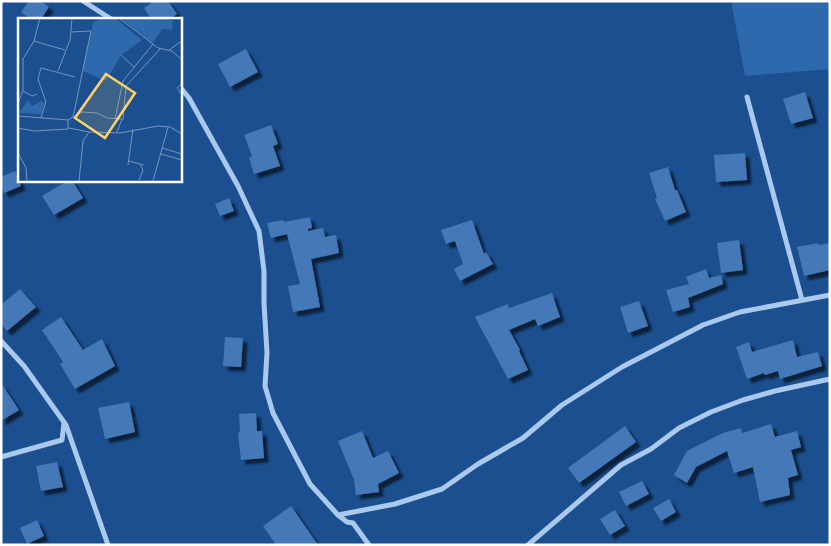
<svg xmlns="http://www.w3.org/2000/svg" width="831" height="546" font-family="Rubik,sans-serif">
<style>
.green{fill:#2e69ad}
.building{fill:#4478b7;filter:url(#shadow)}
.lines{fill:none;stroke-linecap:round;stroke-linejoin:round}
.street{stroke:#a9c9ee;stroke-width:5}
.inset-road{fill:none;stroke:#7695bc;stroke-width:1}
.view{fill:#ffd166;fill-opacity:0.15;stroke:#ffd166;stroke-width:2.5}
.inset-edge{fill:none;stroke:#fff;stroke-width:2.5}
</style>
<defs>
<filter id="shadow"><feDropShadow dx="4.5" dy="4.5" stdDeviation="1" flood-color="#0009"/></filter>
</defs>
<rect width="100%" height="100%" fill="#1b4f8f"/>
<path class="green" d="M731,1h99v68l-85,7z"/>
<g class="building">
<path d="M29,1h12l8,6 -8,12h-11l-9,-7z"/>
<path d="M154,1h14l9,13 -7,5h-19l-7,-11z"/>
<path d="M246,49l12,23 -28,15 -12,-23z"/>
<path d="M805,92l8,26 -22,6 -8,-25z"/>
<path d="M271,125l7,19 -5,2 7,20 -26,8 -5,-16 3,-2 -8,-21z"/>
<path d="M745,153l2,27 -31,2 -2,-27z"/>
<path d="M668,167l7,23h2l9,22 -21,9 -10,-22 2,-1 -8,-25z"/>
<path d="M15,171l6,15 -17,7 -3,-8v-8z"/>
<path d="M69,180h3l11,18 -29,17 -12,-19z"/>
<path d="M229,198l5,13 -14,5 -5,-12z"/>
<path d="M310,217l2,11 -4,1v2l15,-3 2,9 11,-2 3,18 -28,6 9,48 -27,5 -5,-26 12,-2 -13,-50 -16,4 -4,-15 16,-3 1,2z"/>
<path d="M472,220l12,34 2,-2 7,12 -33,17 -6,-12 9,-5 -8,-23 -9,3 -5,-14z"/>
<path d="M739,240l4,30 -22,3 -4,-30z"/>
<path d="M818,243v2l12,-2v27l-26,6 -7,-29z"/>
<path d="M706,269l3,9 12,-3 2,9 -35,14 2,9 -17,5 -7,-22 23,-6 -3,-7z"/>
<path d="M20,289l16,18 -29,24 -6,-7v-19z"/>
<path d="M552,293l8,24 -22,9 -3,-7 -26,11 11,20 -1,1 9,19 -20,9 -33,-62 33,-13 1,4z"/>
<path d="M639,301l9,25 -20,7 -8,-26z"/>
<path d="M61,317l22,33 19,-11 13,27 -40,23 -15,-25 3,-2 -21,-32z"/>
<path d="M225,337l18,1 -2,29 -18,-1z"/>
<path d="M793,340l4,17 21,-5 4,14 -42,13 -2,-8 -13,4 -1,-2 -17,6 -11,-32 13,-5 3,10z"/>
<path d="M1,383l18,27 -18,11z"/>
<path d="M129,402l6,30 -30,7 -7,-31z"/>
<path d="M256,413l1,18h5l2,27 -23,2 -3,-27 2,-1 -1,-18z"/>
<path d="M771,424l4,13 22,-6 4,16 -10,3 7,25 -10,3 2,17 -30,7 -7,-35 -19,6 -7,-22 -31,16 -9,16 -13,-8 13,-24 36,-18 18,-5 1,5z"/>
<path d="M625,426l11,16 -57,41 -11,-15z"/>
<path d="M362,431l11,27 15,-7 11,22 -21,11 1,8 -23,3 -2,-15 -16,-39z"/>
<path d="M57,462l6,25 -22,4 -5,-25z"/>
<path d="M642,481l7,13 -23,12 -7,-14z"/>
<path d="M669,499l7,13 -15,9 -8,-13z"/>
<path d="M291,506l27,39h-42l-13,-19z"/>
<path d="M615,510l10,16 -15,9 -10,-16z"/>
<path d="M37,520l7,16 -17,8 -7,-16z"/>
</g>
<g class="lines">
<g class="street">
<path d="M83,1l28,18"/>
<path d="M180,87l9,11 49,88 21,45 5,40v32l3,50 -2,33 8,27 37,71 28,31 9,7 6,1 16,22"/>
<path d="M747,97l55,203"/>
<path d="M1,341l23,25 42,59 42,120"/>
<path d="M1,457l61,-17 2,-17"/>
<path d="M338,515l57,-11 47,-15 36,-25 45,-26 39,-33 60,-38 81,-42 37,-13 90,-17"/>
<path d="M528,545l93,-80 30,-16 28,-21 32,-16 32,-12 32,-9 55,-12"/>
</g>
</g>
<g transform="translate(18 18)">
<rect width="164" height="164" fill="#1b4f8f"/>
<path d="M84,0h13l27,22 -21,15 -15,26 -23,-10 10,-48zM103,0h41l11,3 -1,9 -9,-1 -11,14zM10,82l4,6 9,-5 4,2 -4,11 -22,-1z" fill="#2e69ad"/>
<path class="inset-road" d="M101,0l39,30 14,3 10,9M53,14l20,-1 -18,86M16,23l31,9M151,32l13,-9M103,37l13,12M40,53l12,-31 2,-22M164,65l-5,5 5,7M5,73l9,5 5,-2M0,85l5,-13v-31l11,-18 6,-23M0,98l50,4 14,-8 15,1 10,5 15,1 -5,13M23,100l5,-16 -8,-23 3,-11 34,9M97,101l8,-38 30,-37M105,102l3,-34 35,-38M0,110l16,3 34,-2v-9M51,110l20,4M144,130l20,6M0,135l8,15 1,13M143,136l21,6M111,143l15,4M110,147l5,-36M121,162l4,-10 -3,-6M61,163l4,-40 6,-9 31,1 38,-7 12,1 12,7M135,163l15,-54"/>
<path class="view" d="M88,56l29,19 -30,45 -30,-20z"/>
<rect width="164" height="164" class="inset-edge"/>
</g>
<rect width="831" height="546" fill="none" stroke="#ffffff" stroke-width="5"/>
</svg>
